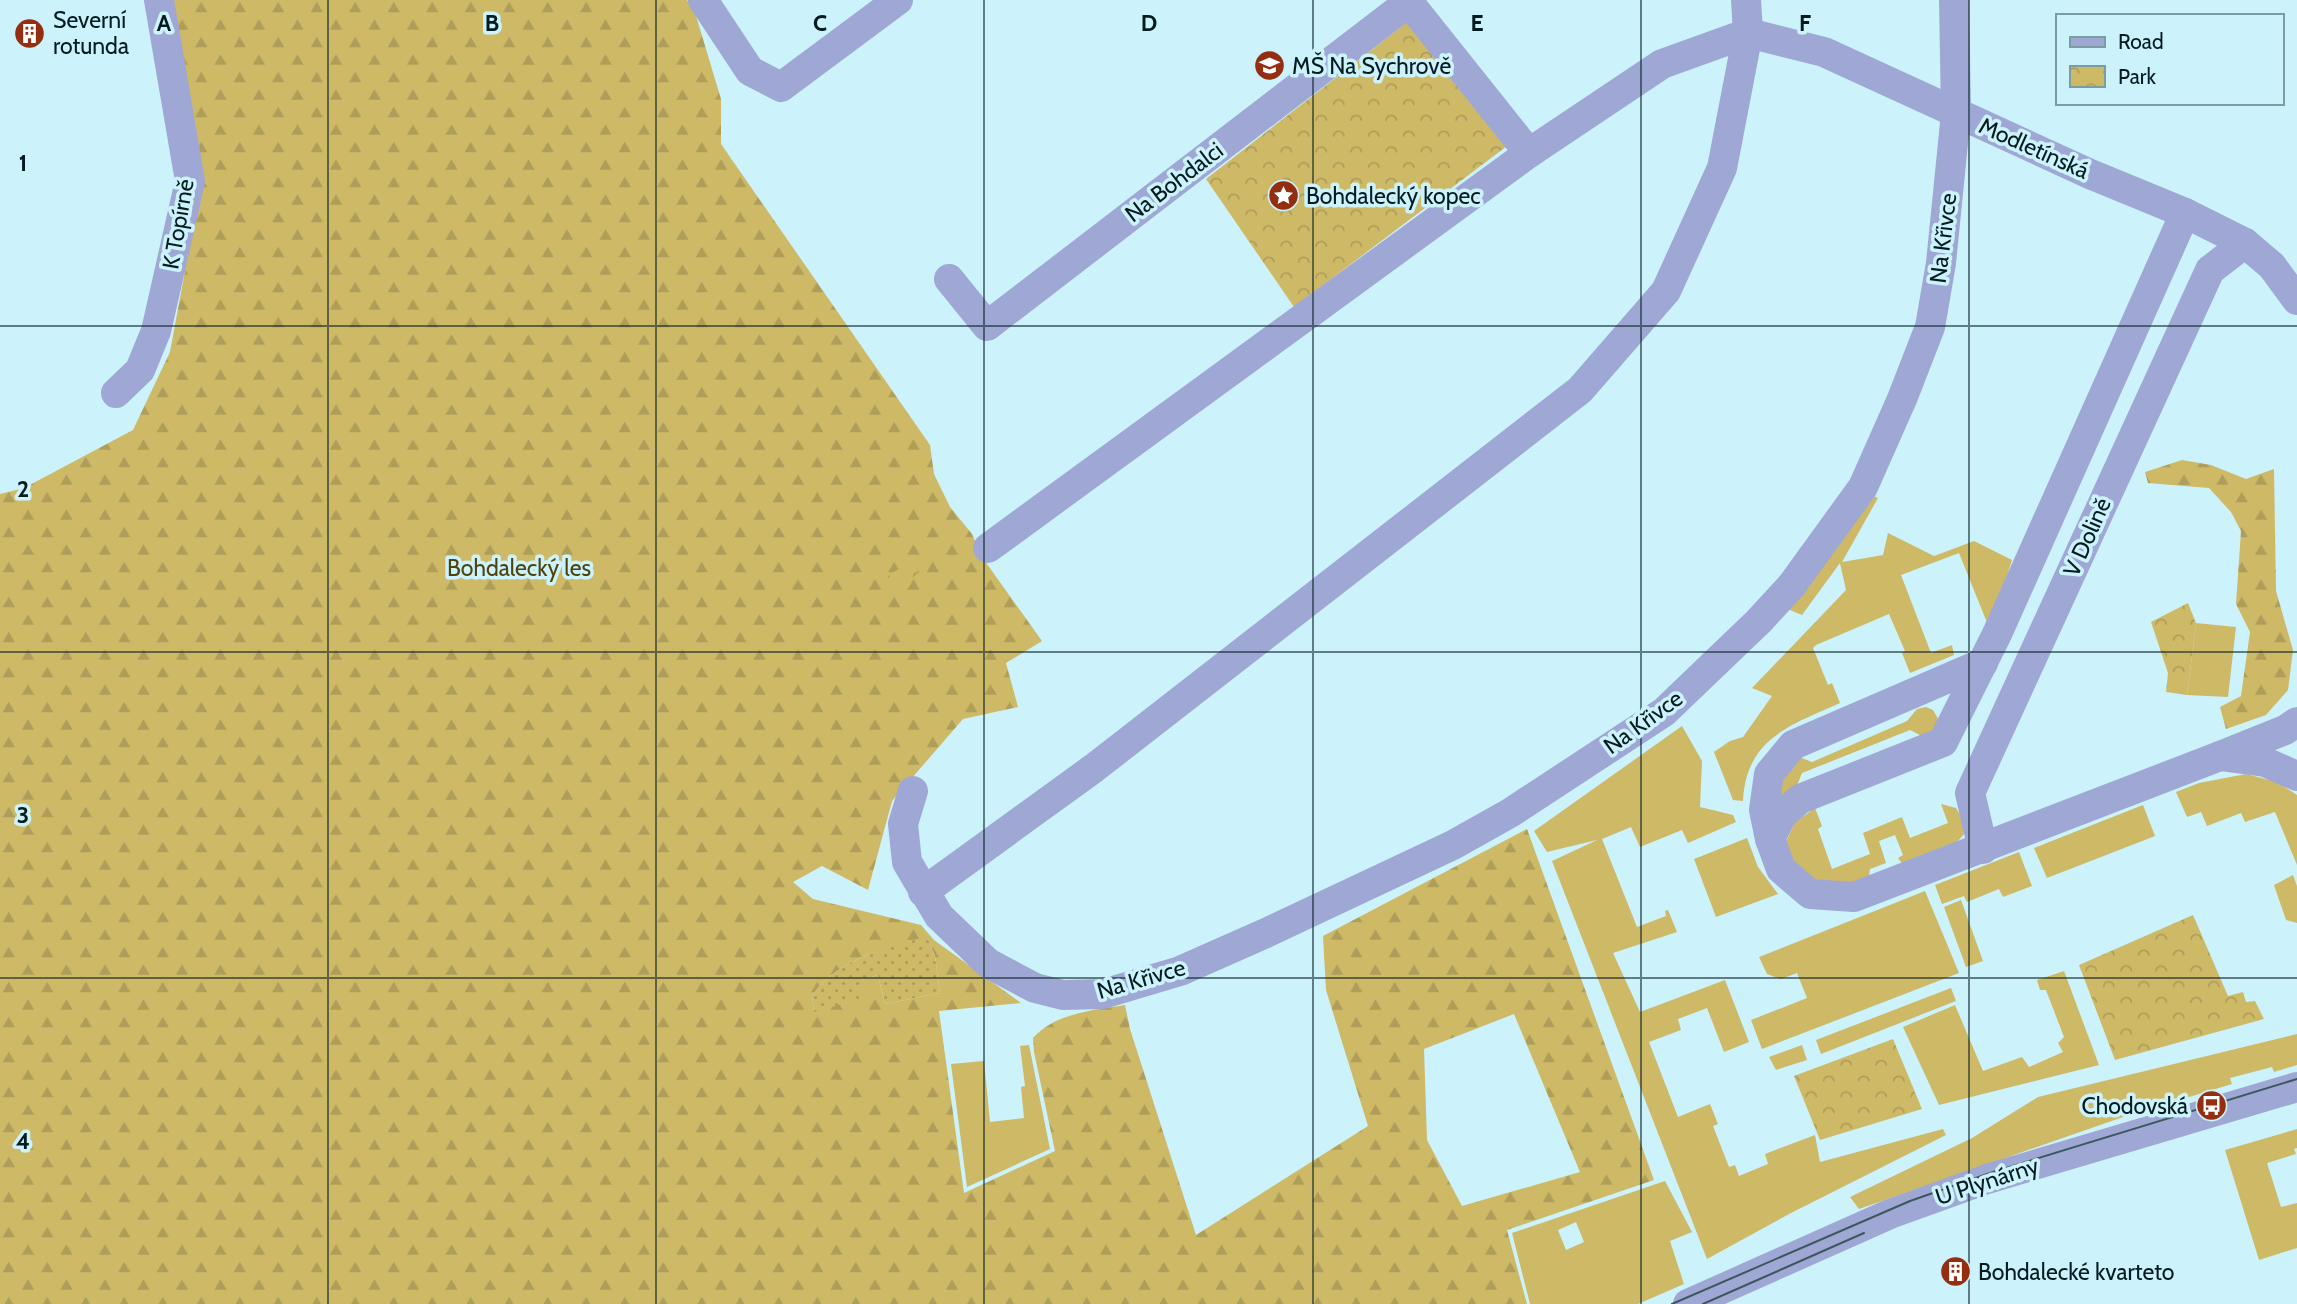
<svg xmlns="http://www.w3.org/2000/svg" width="2297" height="1304" font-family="Cabin,sans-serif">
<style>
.grass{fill:#ceb967;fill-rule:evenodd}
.forest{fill:url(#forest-firs);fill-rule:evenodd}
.park{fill:url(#park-crowns)}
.garden{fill:url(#garden-dots)}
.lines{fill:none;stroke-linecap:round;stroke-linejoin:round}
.minor{stroke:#9fa8d5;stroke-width:30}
.tram{stroke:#3c575e;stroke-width:2}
.grid{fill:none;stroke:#041b20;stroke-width:2;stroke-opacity:0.55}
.labels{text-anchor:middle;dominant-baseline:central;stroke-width:7;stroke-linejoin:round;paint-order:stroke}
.poi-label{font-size:23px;fill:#041b20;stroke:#ccf2fc;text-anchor:start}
.street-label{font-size:23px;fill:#041b20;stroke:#ccf2fc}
.park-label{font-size:23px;fill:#4e420d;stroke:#ccf2fc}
.grid-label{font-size:23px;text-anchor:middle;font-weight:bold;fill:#041b20;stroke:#ccf2fc;stroke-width:7;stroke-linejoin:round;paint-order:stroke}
</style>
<defs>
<pattern id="forest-firs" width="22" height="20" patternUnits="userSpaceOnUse" patternTransform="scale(1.75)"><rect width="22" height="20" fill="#ceb967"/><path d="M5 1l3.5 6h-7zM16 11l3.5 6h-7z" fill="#af9e59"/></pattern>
<pattern id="park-crowns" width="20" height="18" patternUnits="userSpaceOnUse" patternTransform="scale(1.75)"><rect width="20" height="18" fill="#ceb967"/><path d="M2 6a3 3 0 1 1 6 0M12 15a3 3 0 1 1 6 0" fill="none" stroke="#af9e59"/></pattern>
<pattern id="garden-dots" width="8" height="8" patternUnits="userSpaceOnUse" patternTransform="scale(1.75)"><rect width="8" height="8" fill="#ceb967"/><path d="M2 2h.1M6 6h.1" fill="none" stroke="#af9e59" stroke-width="1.8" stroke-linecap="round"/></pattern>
</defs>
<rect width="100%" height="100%" fill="#ccf2fc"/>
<g class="grass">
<path d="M1872,495l6,3 -36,64 41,-7 5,-22 46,23 40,-15 38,19 -22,70 -31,-77 -58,22 30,78 21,-8 2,10 -44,18 -8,-20 3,-2 -16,-37 -73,31 -3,3 15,37 4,-2 8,20c-49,22 -94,35 -97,98l-10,-1 -19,-48 16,-11 13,-4 29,-41 -20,-8 94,-98 -6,-27 -38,52 -17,-7z"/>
<path d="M2196,623l40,4 -8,70 -41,-2z"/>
<path d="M1926,707l7,3 7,12 -10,18 -20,-10 -108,43 -8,20 -23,6 23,-44 18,7 95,-41 10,-12z"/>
<path d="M1682,726l20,35 -2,46 33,8 3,7 -48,21 -6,-13 -42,17 -9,-20 -29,12 35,88 29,-11 -1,-5 3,-1 9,22 -64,21 27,59 85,-32 24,62 -25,10 -17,-44 -29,11 3,11 -32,12 29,75 32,-13 8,20 -5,2 16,41 6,-2 4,11 29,-12 -3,-10 50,-19 5,27 123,-33 3,6 -155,78 -84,46 -155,-398 45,-21 -50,12 -13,-21z"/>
<path d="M2246,774l31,8 20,13v70l-22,-53 -30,10 -4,-9 -34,13 -6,-14 -14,5 -11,-25 23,-9z"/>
<path d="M1941,804l15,4 6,10 2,16 -12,14 -49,17 -5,-7 5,-3 -8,-20 -16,6 7,22 -16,6 -1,7 -8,7c-43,0 -56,3 -76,-39l10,-22 20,-14 7,18 -4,3 14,40 38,-15 -7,-21 39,-16 8,21 38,-15z"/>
<path d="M2143,805l12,31 -108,42 -13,-30z"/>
<path d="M1747,838l11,29 20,27 -62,23 -22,-58z"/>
<path d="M2019,852l13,34 -29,11 -4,-8 -32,13 -3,-6 -22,8 -7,-19z"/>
<path d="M2293,875l4,11v37l-11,-3 -12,-35z"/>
<path d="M1925,891l34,82 -197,76 -11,-29 56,-22 -10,-25 -16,6 -14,-5 -8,-17z"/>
<path d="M1961,900l22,61 -17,6 -22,-60z"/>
<path d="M2064,971l35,94 -160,40 -36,-78 52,-22 28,66 39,-14 7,10 34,-15 -5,-9 6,-6 -18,-47h-6l-3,-10z"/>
<path d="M1951,988l5,13 -135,53 -5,-14z"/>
<path d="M2297,1034v31l-23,7 -2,-5 -42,11 2,6 -106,32 -267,93 -9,-12 122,-59 66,-41z"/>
<path d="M1029,1045l21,104 -83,38 -16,-123 33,-3 6,61 34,-4 -3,-31 4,-1 -5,-40z"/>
<path d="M1802,1045l5,15 -31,10 -7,-13z"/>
<path d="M2297,1129v19l-3,1 2,5 -29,9 14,44 16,-4v45l-38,12 -34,-110z"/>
<path d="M1665,1181l27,51 -22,9 14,43 -46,20h-108l-18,-71zM1576,1222l8,20 -18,8 -8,-20z"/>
</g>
<g class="forest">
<path d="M172,0h515l7,9 27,90v45l209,301 4,29 16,33 22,27 10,23 60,84 -36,22 12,44 -55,12 -71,82 -24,89 -46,-24 -29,16 20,17 108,26 13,15 87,63 -82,8 25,182 91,-42 -21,-99 -1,-14c22,-25 61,-28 92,-33l5,24 66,206 172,-109 -42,-136 -3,-54 204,-107 127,351 -147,50 20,74h-1527v-810l24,-6 109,-58 37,-78 32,-173zM927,937l8,19 5,37 -55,11 -7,-29 -16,5v18l-48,13 -2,-15c26,-38 73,-47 115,-59zM1514,1014l66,158 -118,34 -35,-66 -3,-91z"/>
<path d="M2182,460l29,5 35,14 28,-10 2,122 17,59 -5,40 -22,25 -40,14 -6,-22 21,-11 9,-64 -14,-28 5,-73 -10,-19 -22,-24 -61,-5 -3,-11z"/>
</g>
<g class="park">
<path d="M1410,20l97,126 -213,161 -88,-128z"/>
<path d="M915,557l9,11 -22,19 -19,-7z"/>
<path d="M2188,603l8,20 -9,72 -21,-3 2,-19 -17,-51z"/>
<path d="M2193,915l35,81 15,-4 3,10 9,-1 9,18 -149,41 -36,-95z"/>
<path d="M1893,1039l29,70 -102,31 -26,-64z"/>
</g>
<path class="garden" d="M927,936l8,20 5,37 -55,11 -7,-29 -16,5 1,18 -49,14 -2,-16c26,-38 73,-47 115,-60z"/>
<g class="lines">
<g class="minor">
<path d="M703,0l47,71 31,16 117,-87"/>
<path d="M1407,0l122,153"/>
<path d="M1748,33l76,19 266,122 95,39 60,30 27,23 25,34"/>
<path d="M949,279l38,47 422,-324"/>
<path d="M116,393l24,-23 16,-39 34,-150 -31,-181"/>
<path d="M988,548l541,-395 133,-89 86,-31"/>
<path d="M1983,663l-190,82 -24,29 -5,36 6,29 11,30 29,25 44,3 366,-141 65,-26 12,-8"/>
<path d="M2220,756l45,6 32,14"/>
<path d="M913,791l-10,33 4,38 32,54 49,47 47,25 28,7 40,-1 77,-23 86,-38 187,-88 57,-32 154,-101 95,-91 33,-36 71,-98 39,-88 28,-72 11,-64 15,-150 -2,-113"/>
<path d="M1770,839l12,-24 18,-16 143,-57 54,-108 188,-421"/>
<path d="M1983,849l-13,-56 240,-523 35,-27"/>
<path d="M923,892l171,-124 486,-378 86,-99 56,-123 26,-135 -2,-33"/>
<path d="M1688,1304l202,-90 97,-35 310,-92"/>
</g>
<g class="tram">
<path d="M1672,1304l238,-103 83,-29 304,-93"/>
<path d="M1703,1304l161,-71"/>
</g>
</g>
<path class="grid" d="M328,0v1304M656,0v1304M984,0v1304M1313,0v1304M1641,0v1304M1969,0v1304M0,326h2297M0,652h2297M0,978h2297"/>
<defs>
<symbol id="building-disc" viewBox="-11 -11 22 22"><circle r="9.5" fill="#952d10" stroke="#ccf2fc"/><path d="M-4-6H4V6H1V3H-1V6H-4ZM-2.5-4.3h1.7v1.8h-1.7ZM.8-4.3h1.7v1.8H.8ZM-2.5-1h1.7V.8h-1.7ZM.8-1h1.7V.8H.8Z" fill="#fff"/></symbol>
<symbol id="school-disc" viewBox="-11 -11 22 22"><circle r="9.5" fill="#952d10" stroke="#ccf2fc"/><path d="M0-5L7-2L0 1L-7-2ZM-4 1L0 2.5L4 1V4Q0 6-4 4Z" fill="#fff"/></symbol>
<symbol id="sight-disc" viewBox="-11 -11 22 22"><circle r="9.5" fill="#952d10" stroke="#ccf2fc"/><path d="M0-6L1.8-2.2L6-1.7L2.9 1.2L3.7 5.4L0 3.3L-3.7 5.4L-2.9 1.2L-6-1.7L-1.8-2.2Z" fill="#fff"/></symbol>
<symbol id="bus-disc" viewBox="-11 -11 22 22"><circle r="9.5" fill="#952d10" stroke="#ccf2fc"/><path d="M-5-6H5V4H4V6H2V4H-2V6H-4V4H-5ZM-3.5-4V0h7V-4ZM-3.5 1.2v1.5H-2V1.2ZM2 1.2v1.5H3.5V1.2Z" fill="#fff"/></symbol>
</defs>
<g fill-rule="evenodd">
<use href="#building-disc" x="12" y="16" width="35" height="35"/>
<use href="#school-disc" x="1252" y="48" width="35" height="35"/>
<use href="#sight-disc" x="1266" y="178" width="35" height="35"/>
<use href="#bus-disc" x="2194" y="1088" width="35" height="35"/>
<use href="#building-disc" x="1938" y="1254" width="35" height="35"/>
</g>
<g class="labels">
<g class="poi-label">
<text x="53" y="20">Severní<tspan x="53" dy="26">rotunda</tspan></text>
<text x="1292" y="66">MŠ Na Sychrově</text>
<text x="1306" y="196">Bohdalecký kopec</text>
<text x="2188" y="1106" text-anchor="end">Chodovská</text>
<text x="1978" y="1272">Bohdalecké kvarteto</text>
</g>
<g class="street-label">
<text transform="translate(2034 148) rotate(24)">Modletínská</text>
<text transform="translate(1174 182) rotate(-37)">Na Bohdalci</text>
<text transform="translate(178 224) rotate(-80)">K Topírně</text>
<text transform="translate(1943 238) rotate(-83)">Na Křivce</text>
<text transform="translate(2087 537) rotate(-66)">V Dolině</text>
<text transform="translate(1643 722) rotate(-36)">Na Křivce</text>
<text transform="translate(1141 979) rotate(-16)">Na Křivce</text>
<text transform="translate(1987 1181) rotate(-18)">U Plynárny</text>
</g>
<g class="park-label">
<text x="519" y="568">Bohdalecký les</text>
</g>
</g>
<g class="grid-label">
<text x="164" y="31">A</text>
<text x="492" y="31">B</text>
<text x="820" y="31">C</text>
<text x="1149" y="31">D</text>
<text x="1477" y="31">E</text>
<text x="1805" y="31">F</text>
<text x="23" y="171">1</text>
<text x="23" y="497">2</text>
<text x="23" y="823">3</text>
<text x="23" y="1149">4</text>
</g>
<rect x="2056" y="14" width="228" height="91" fill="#ccf2fc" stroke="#7c9ca4" stroke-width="2"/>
<rect x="2070" y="37" width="35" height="10" fill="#9fa8d5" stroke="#7c9ca4" stroke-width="2"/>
<text x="2118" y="49" font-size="21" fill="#041b20">Road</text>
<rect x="2070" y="66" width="35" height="21" fill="url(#park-crowns)" stroke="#7c9ca4" stroke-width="2"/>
<text x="2118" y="84" font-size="21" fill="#041b20">Park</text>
</svg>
